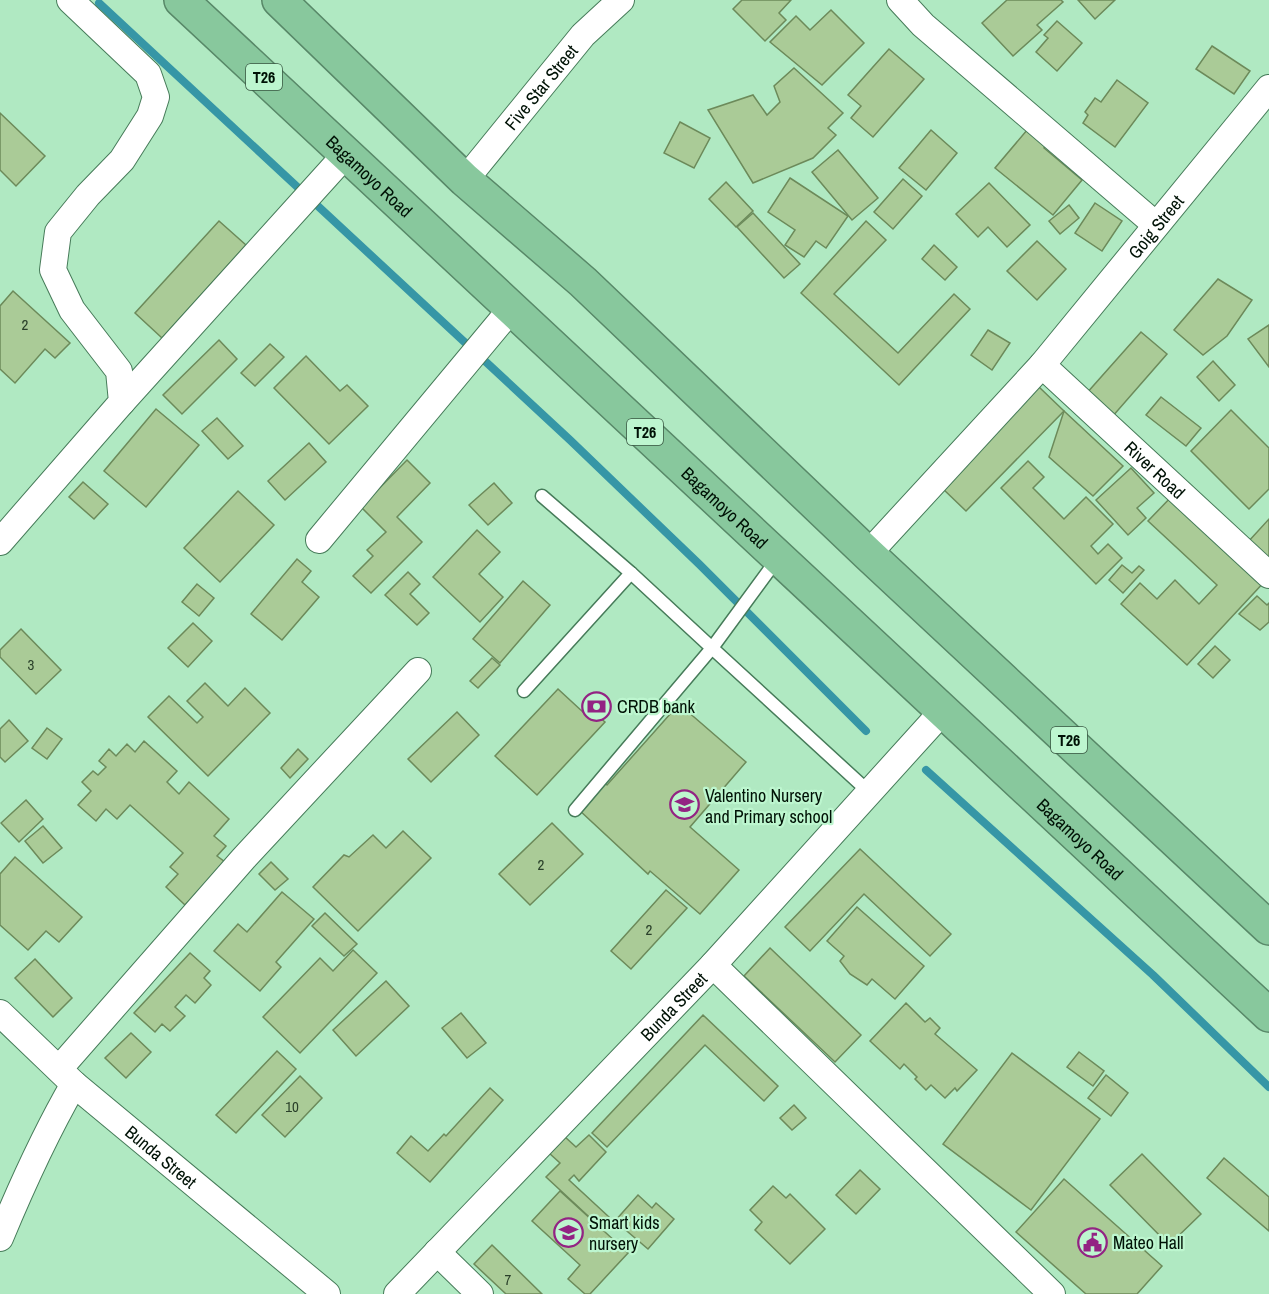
<svg xmlns="http://www.w3.org/2000/svg" width="1269" height="1294" font-family="'Archivo Narrow',sans-serif">
<style>
.lines{fill:none;stroke-linecap:round;stroke-linejoin:round}
.stream{stroke:#3696a6;stroke-width:8}
.building{fill:#aacb97;stroke:#6c8a5a;stroke-width:1.5}
.lane-casing{stroke:#467b59;stroke-width:15}
.street-casing{stroke:#467b59;stroke-width:28}
.highway-casing{stroke:#588868;stroke-width:36}
.lane{stroke:#fff;stroke-width:12}
.street{stroke:#fff;stroke-width:26}
.highway{stroke:#88c89d;stroke-width:33}
.labels{text-anchor:middle;dominant-baseline:central;stroke-width:4.5;stroke-linejoin:round;paint-order:stroke}
.number-label{font-size:15px;fill:#2a402a}
.shield{fill:#bdf6cf;stroke:#395642;stroke-width:1.5}
.shield-label{font-size:16px;font-weight:bold;fill:#001206}
.street-label{font-size:18px;fill:#001206;stroke:#bdf6cf}
.poi-label{font-size:18px;fill:#001206;stroke:#bdf6cf;text-anchor:start}
</style>
<rect width="100%" height="100%" fill="#b0e9c2"/>
<g class="lines">
<g class="stream">
<path d="M99,3l471,437 129,124 167,167"/>
<path d="M926,770l227,205 116,112"/>
</g>
</g>
<g class="building">
<path d="M742,0h49l-12,13 7,7 -21,21 -32,-32z"/>
<path d="M1007,0h54l2,2 -26,23 5,5 -29,26 -31,-33z"/>
<path d="M1078,0h37l-20,19z"/>
<path d="M831,10l33,33 -42,42 -52,-43 26,-26 14,14z"/>
<path d="M1057,21l25,22 -25,28 -21,-19 12,-14 -4,-3z"/>
<path d="M1212,46l38,25 -16,23 -38,-25z"/>
<path d="M889,49l35,30 -51,58 -22,-19 10,-12 -13,-11z"/>
<path d="M794,68l49,45 -15,15 8,7 -23,23 -60,25 -45,-73 45,-15 14,20 13,-13 -6,-16z"/>
<path d="M1117,80l31,23 -33,44 -32,-24 5,-8 -3,-3 10,-14 6,4z"/>
<path d="M0,113l45,43 -29,30 -16,-16z"/>
<path d="M680,122l30,16 -16,30 -30,-15z"/>
<path d="M1033,123l18,16 -7,9 38,32 -29,35 -58,-47z"/>
<path d="M931,130l26,23 -31,37 -27,-22z"/>
<path d="M838,150l40,48 -26,22 -40,-48z"/>
<path d="M790,178l58,38 -22,32 -10,-7 -12,16 -19,-12 10,-15 -27,-18z"/>
<path d="M903,179l19,17 -29,33 -19,-17z"/>
<path d="M726,182l27,29 -17,16 -27,-28z"/>
<path d="M989,183l41,42 -23,22 -19,-20 -10,10 -22,-23z"/>
<path d="M1095,203l27,18 -20,30 -27,-18z"/>
<path d="M1069,205l10,13 -19,16 -11,-13z"/>
<path d="M753,213l47,51 -16,14 -47,-51z"/>
<path d="M219,221l27,24 -84,93 -27,-25z"/>
<path d="M866,221l20,19 -52,54 64,59 56,-59 16,15 -71,76 -98,-92z"/>
<path d="M1037,241l29,28 -29,31 -30,-29z"/>
<path d="M934,245l23,22 -12,13 -23,-21z"/>
<path d="M1218,279l34,21 -25,36 -24,19 -29,-25z"/>
<path d="M13,291l57,52 -15,15 -10,-9 -30,34 -15,-14v-63z"/>
<path d="M1269,325v42l-21,-28z"/>
<path d="M988,330l22,13 -18,27 -21,-15z"/>
<path d="M1141,332l26,22 -55,63 -26,-23z"/>
<path d="M219,340l18,19 -55,55 -19,-19z"/>
<path d="M270,344l14,13 -29,29 -14,-13z"/>
<path d="M306,356l34,35 7,-6 21,21 -39,38 -55,-56z"/>
<path d="M1213,361l22,24 -16,16 -22,-24z"/>
<path d="M1039,387l25,24 -98,100 -25,-24z"/>
<path d="M1161,397l40,31 -15,18 -40,-31z"/>
<path d="M156,409l43,36 -53,62 -42,-36z"/>
<path d="M1231,410l38,38v41l-20,20 -58,-58z"/>
<path d="M1064,411l59,55 -30,30 -44,-39z"/>
<path d="M217,418l26,28 -15,13 -26,-28z"/>
<path d="M309,443l17,19 -41,38 -17,-19z"/>
<path d="M407,460l23,23 -33,34 25,25 -51,51 -18,-17 20,-20 -6,-6 19,-18 -25,-25z"/>
<path d="M1028,461l16,16 -11,11 31,31 22,-22 27,27 -22,22 7,8 10,-10 14,14 -26,26 -95,-96z"/>
<path d="M1131,468l23,25 -17,15 9,10 -18,17 -32,-35z"/>
<path d="M83,482l25,22 -14,15 -25,-22z"/>
<path d="M494,483l18,20 -24,22 -19,-20z"/>
<path d="M238,491l36,34 -54,57 -36,-34z"/>
<path d="M1174,494l92,86 -79,85 -66,-61 19,-21 17,16 18,-19 24,24 18,-19 -69,-64z"/>
<path d="M1269,519v42l-21,-19z"/>
<path d="M477,530l23,22 -21,22 24,23 -23,25 -47,-45z"/>
<path d="M297,559l14,12 -9,11 17,15 -37,43 -31,-26z"/>
<path d="M1122,565l10,8 7,-7 5,4 -21,23 -14,-13z"/>
<path d="M408,572l12,12 -10,10 19,19 -12,12 -32,-30z"/>
<path d="M523,581l27,24 -50,58 -27,-24z"/>
<path d="M197,584l17,14 -15,18 -17,-14z"/>
<path d="M1257,596l10,9 2,-2v19l-9,8 -21,-16z"/>
<path d="M193,623l19,18 -24,26 -20,-19z"/>
<path d="M21,629l40,41 -25,24 -36,-37v-7z"/>
<path d="M1215,646l15,14 -17,18 -15,-14z"/>
<path d="M492,658l8,7 -22,23 -8,-7z"/>
<path d="M205,683l23,23 17,-18 25,25 -62,63 -60,-59 21,-21 28,27 6,-6 -16,-16z"/>
<path d="M558,689l26,24 5,-5 16,14 -68,73 -42,-39z"/>
<path d="M679,704l67,58 -56,65 49,43 -39,44 -50,-43 -2,3 -70,-65 25,-28 4,4z"/>
<path d="M457,712l22,23 -48,47 -23,-23z"/>
<path d="M9,720l19,21 -23,21 -5,-5v-28z"/>
<path d="M47,728l15,11 -15,20 -15,-11z"/>
<path d="M144,741l33,30 -10,11 12,12 10,-12 40,37 -15,17 12,10 -9,10 8,6 -24,33 -3,-4 -13,14 -19,-18 12,-13 -8,-7 13,-14 -53,-48 -13,14 -11,-10 -10,12 -18,-16 13,-14 -9,-9 11,-11 5,4 8,-8 -7,-6 10,-12 7,7 11,-12 8,8z"/>
<path d="M298,749l10,10 -18,19 -9,-10z"/>
<path d="M26,800l17,19 -24,23 -18,-19z"/>
<path d="M552,823l31,31 -53,51 -31,-31z"/>
<path d="M43,826l19,22 -19,15 -18,-22z"/>
<path d="M403,831l28,27 -73,73 -45,-44 31,-32 5,2 24,-22 13,13z"/>
<path d="M860,849l91,85 -21,22 -66,-62 -54,57 -25,-24z"/>
<path d="M15,857l67,60 -23,25 -13,-11 -18,19 -28,-25v-51z"/>
<path d="M271,862l17,17 -13,11 -16,-16z"/>
<path d="M666,890l21,18 -56,61 -20,-18z"/>
<path d="M282,892l32,27 -38,43 5,5 -21,24 -46,-40 24,-27 9,8z"/>
<path d="M857,907l67,59 -29,33 -23,-20 -5,6 -17,-11 -10,-13 4,-5 -17,-15z"/>
<path d="M325,913l32,31 -13,12 -32,-30z"/>
<path d="M770,948l91,87 -26,27 -91,-86z"/>
<path d="M353,950l24,23 -77,80 -37,-36 57,-59 13,13z"/>
<path d="M190,953l20,18 -6,7 7,7 -16,18 -9,-8 -11,12 10,9 -15,15 -8,-7 -7,8 -21,-19z"/>
<path d="M35,959l37,39 -19,19 -38,-39z"/>
<path d="M386,981l23,25 -53,50 -23,-26z"/>
<path d="M906,1003l19,19 5,-4 10,10 -5,6 42,36 -20,21 -2,-3 -10,10 -14,-13 -5,5 -11,-11 2,-2 -13,-13 -4,5 -30,-28z"/>
<path d="M461,1013l25,30 -19,15 -25,-30z"/>
<path d="M703,1015l75,71 -14,15 -59,-56 -98,102 -15,-14z"/>
<path d="M131,1033l20,19 -25,26 -21,-20z"/>
<path d="M277,1051l19,18 -60,64 -20,-18z"/>
<path d="M1079,1052l25,19 -11,15 -26,-19z"/>
<path d="M1012,1053l88,66 -69,91 -88,-66z"/>
<path d="M1106,1075l22,18 -17,23 -23,-18z"/>
<path d="M300,1076l22,22 -37,39 -23,-22z"/>
<path d="M490,1088l13,12 -73,82 -33,-29 14,-17 17,15 16,-17 2,2z"/>
<path d="M794,1105l12,13 -14,12 -12,-12z"/>
<path d="M589,1135l17,17 -27,29 -5,-6 -5,5 40,37 -9,10 -54,-50 14,-14 -11,-10 15,-17 12,11z"/>
<path d="M1142,1154l59,60 -32,31 -59,-60z"/>
<path d="M1224,1158l45,39v34l-62,-53z"/>
<path d="M860,1170l20,19 -24,25 -20,-19z"/>
<path d="M1064,1179l98,87 -25,28h-51l-70,-62z"/>
<path d="M773,1186l13,12 4,-4 35,35 -35,35 -35,-34 7,-8 -12,-12z"/>
<path d="M560,1191l68,62 -38,41h-5l-17,-15 12,-14 -48,-44z"/>
<path d="M638,1195l14,13 4,-5 18,16 -26,30 -33,-28z"/>
<path d="M492,1245l50,49h-36l-32,-30z"/>
</g>
<g class="lines">
<defs>
<g id="lane">
<path d="M542,496l89,77 81,75 66,-90"/>
<path d="M524,691l107,-118"/>
<path d="M575,810l137,-162 157,144"/>
</g>
<g id="street">
<path d="M900,0l23,25 233,200"/>
<path id="s1" d="M465,180l118,-145 38,-35"/>
<path id="s2" d="M1042,365l227,210"/>
<path d="M122,402l225,-249"/>
<path d="M319,540l193,-232"/>
<path d="M0,542l122,-140 -3,-31 -47,-61 -19,-40 5,-38 30,-37 34,-35 28,-44 6,-19 -8,-23 -78,-74"/>
<path id="s3" d="M868,554l174,-189 227,-277"/>
<path d="M713,965l339,329"/>
<path id="s4" d="M0,1013l74,71 253,210"/>
<path d="M59,1069l185,-211 174,-187"/>
<path d="M0,1238c22,-53 45,-104 74,-154"/>
<path d="M437,1252l43,42"/>
<path id="s5" d="M397,1294l316,-329 229,-253"/>
</g>
<g id="highway">
<path id="s6" d="M181,0l1088,1015"/>
<path d="M279,0l186,180 118,102 285,272 401,374"/>
</g>
</defs>
<use href="#lane" class="lane-casing"/>
<use href="#street" class="street-casing"/>
<use href="#highway" class="highway-casing"/>
<use href="#lane" class="lane"/>
<use href="#street" class="street"/>
<use href="#highway" class="highway"/>
</g>
<defs>
<symbol id="bank-ring" viewBox="-11 -11 22 22"><circle r="9.5" fill="#bdf6cf" stroke="#932383" stroke-width="1.5"/><path d="M-6-4H6V4H-6ZM0-2.3a2.3 2.3 0 1 0 0 4.6a2.3 2.3 0 1 0 0-4.6Z" fill="#932383"/></symbol>
<symbol id="school-ring" viewBox="-11 -11 22 22"><circle r="9.5" fill="#bdf6cf" stroke="#932383" stroke-width="1.5"/><path d="M0-5L7-2L0 1L-7-2ZM-4 1L0 2.5L4 1V4Q0 6-4 4Z" fill="#932383"/></symbol>
<symbol id="civic-ring" viewBox="-11 -11 22 22"><circle r="9.5" fill="#bdf6cf" stroke="#932383" stroke-width="1.5"/><path d="M-.6-6.5H3V-4.5H.6V-3L4-1V1h2V6H-6V1h2V-1L-.6-3ZM-1.2 2.5V6h2.4V2.5Z" fill="#932383"/></symbol>
</defs>
<g fill-rule="evenodd">
<use href="#bank-ring" x="580" y="690" width="33" height="33"/>
<use href="#school-ring" x="668" y="788" width="33" height="33"/>
<use href="#school-ring" x="552" y="1216" width="33" height="33"/>
<use href="#civic-ring" x="1076" y="1226" width="33" height="33"/>
</g>
<g class="labels">
<g class="number-label">
<text x="25" y="324">2</text>
<text x="31" y="664">3</text>
<text x="541" y="864">2</text>
<text x="649" y="929">2</text>
<text x="292" y="1106">10</text>
<text x="508" y="1279">7</text>
</g>
<g class="shield">
<rect x="246" y="64" width="36" height="26" rx="4.5"/>
<rect x="627" y="419" width="36" height="26" rx="4.5"/>
<rect x="1051" y="727" width="36" height="26" rx="4.5"/>
</g>
<g class="shield-label">
<text x="264" y="77">T26</text>
<text x="645" y="432">T26</text>
<text x="1069" y="740">T26</text>
</g>
<g class="street-label">
<text stroke="none"><textPath href="#s1" startOffset="120">Five Star Street</textPath></text>
<text stroke="none"><textPath href="#s6" startOffset="258">Bagamoyo Road</textPath></text>
<text stroke="none"><textPath href="#s3" startOffset="436">Goig Street</textPath></text>
<text stroke="none"><textPath href="#s2" startOffset="154">River Road</textPath></text>
<text stroke="none"><textPath href="#s6" startOffset="744">Bagamoyo Road</textPath></text>
<text stroke="none"><textPath href="#s6" startOffset="1230">Bagamoyo Road</textPath></text>
<text stroke="none"><textPath href="#s5" startOffset="399">Bunda Street</textPath></text>
<text stroke="none"><textPath href="#s4" startOffset="216">Bunda Street</textPath></text>
</g>
<g class="poi-label">
<text x="617" y="706">CRDB bank</text>
<text x="705" y="795">Valentino Nursery<tspan x="705" dy="21">and Primary school</tspan></text>
<text x="589" y="1222">Smart kids<tspan x="589" dy="21">nursery</tspan></text>
<text x="1113" y="1242">Mateo Hall</text>
</g>
</g>
</svg>
